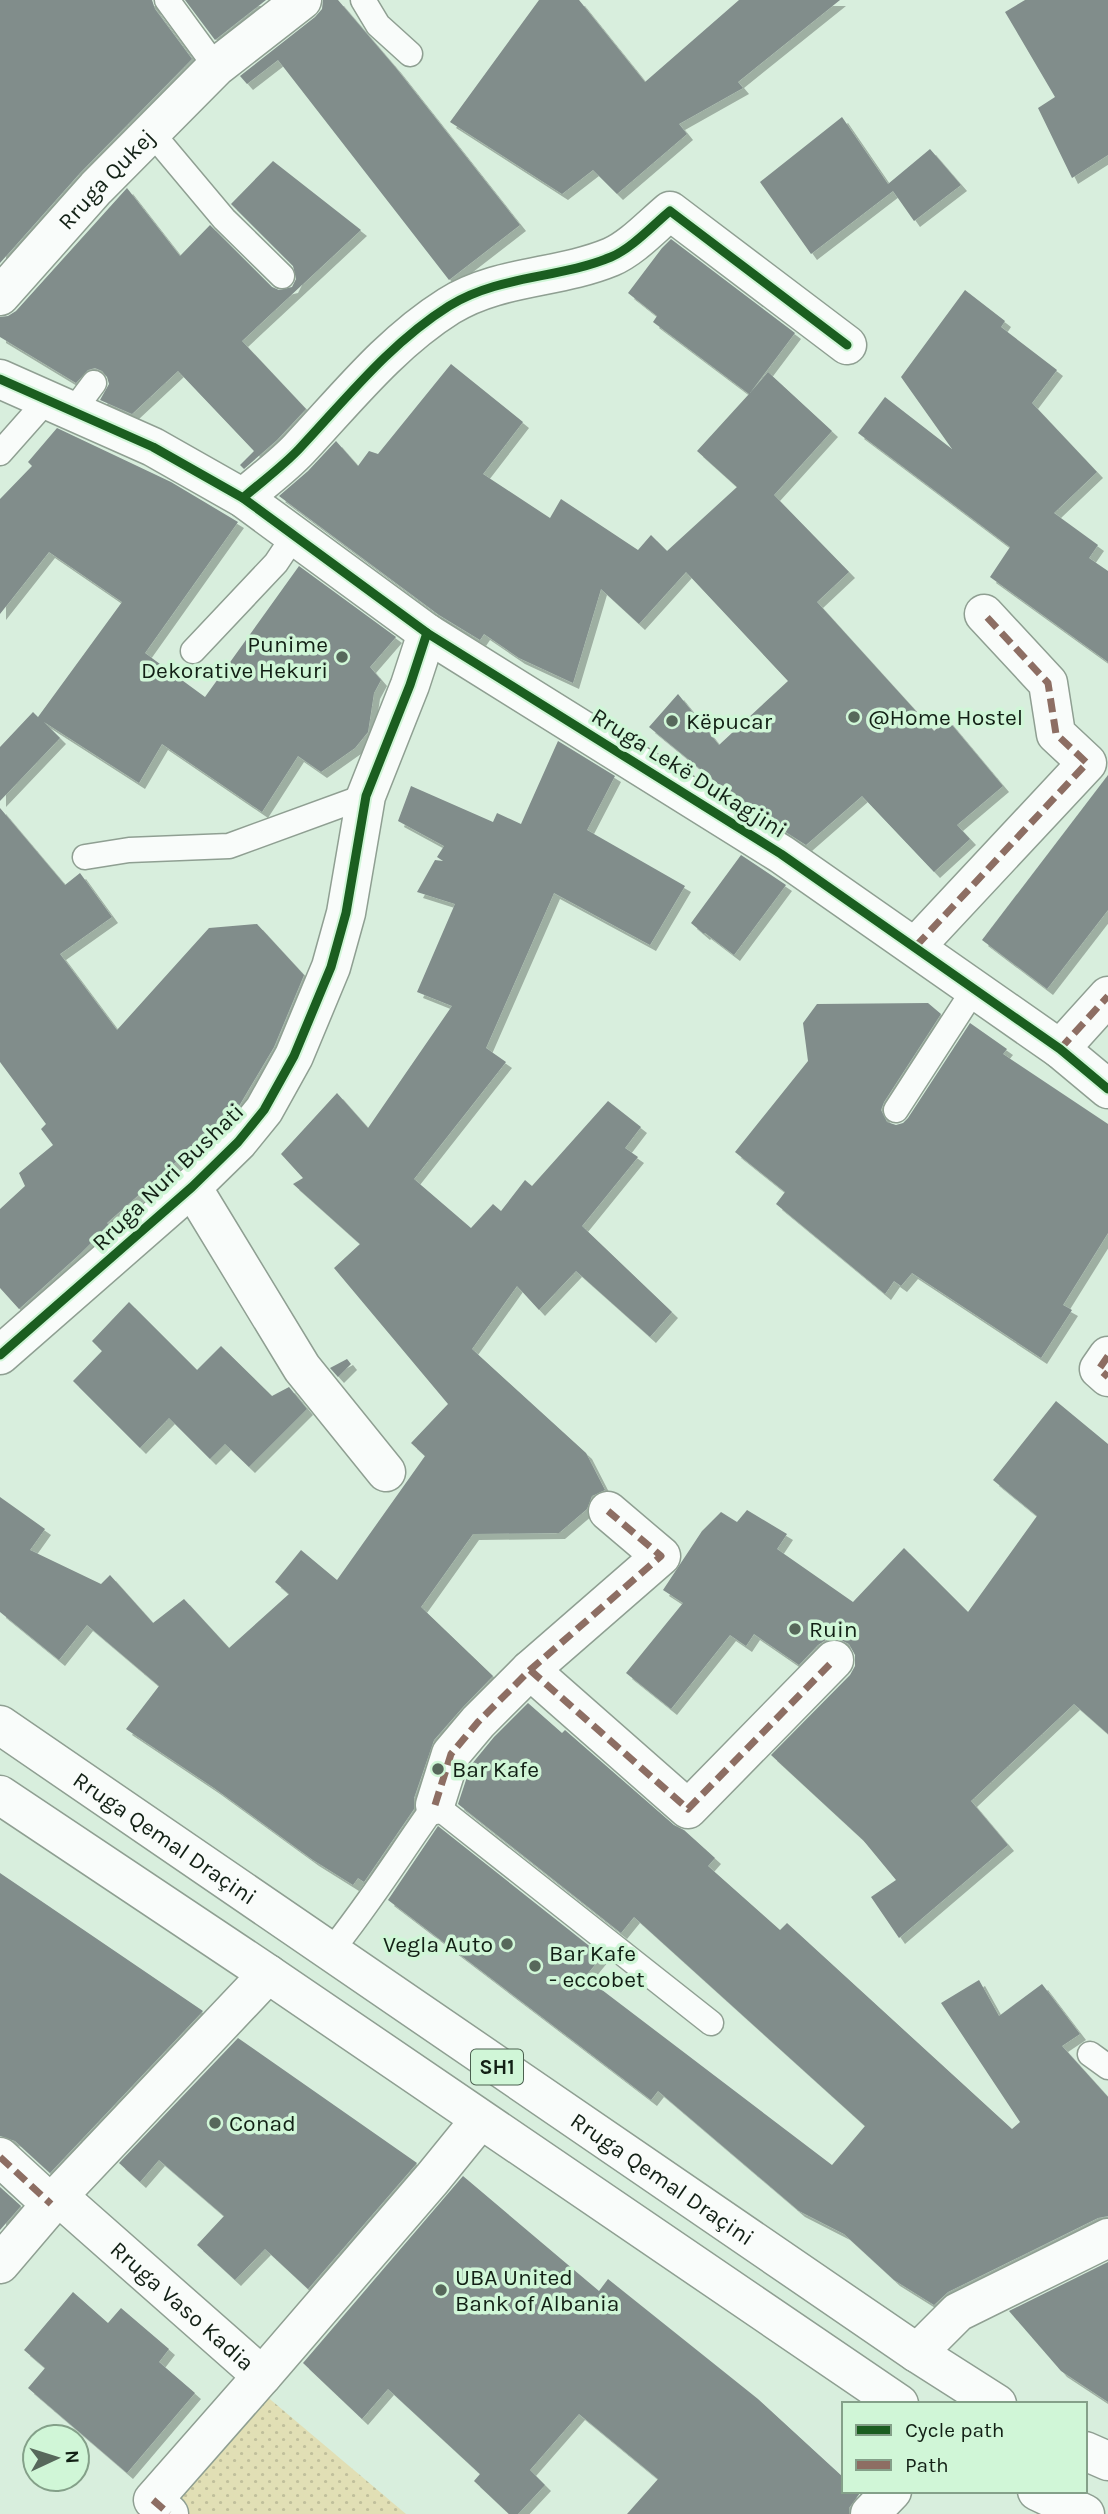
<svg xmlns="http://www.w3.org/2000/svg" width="1108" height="2514" font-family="Karla,sans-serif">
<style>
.park{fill:url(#park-dots)}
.building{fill:#818d8b;filter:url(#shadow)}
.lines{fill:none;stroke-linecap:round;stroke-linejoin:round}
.lane-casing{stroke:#8f9f92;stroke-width:27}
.street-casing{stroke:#8f9f92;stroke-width:41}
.primary-casing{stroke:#8f9f92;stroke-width:41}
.lane{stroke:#f9fcfa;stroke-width:24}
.street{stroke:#f9fcfa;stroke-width:38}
.primary{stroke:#f9fcfa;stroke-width:38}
.quiet{stroke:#8d6e63;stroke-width:7;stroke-dasharray:14 7;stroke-linecap:butt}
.cycleway-casing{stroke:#d0f6d7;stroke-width:13}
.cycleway{stroke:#1b5e20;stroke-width:9}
.poi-dot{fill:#57685b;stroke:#d0f6d7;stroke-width:2.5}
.labels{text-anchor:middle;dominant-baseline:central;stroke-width:7;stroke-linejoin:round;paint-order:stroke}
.shield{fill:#d0f6d7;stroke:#4b604f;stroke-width:2}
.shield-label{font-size:21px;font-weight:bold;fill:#122015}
.street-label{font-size:23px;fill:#122015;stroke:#d0f6d7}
.poi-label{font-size:23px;fill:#122015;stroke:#d0f6d7;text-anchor:start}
</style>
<defs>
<pattern id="park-dots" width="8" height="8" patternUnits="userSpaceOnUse" patternTransform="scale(1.75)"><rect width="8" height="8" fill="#e1dfb5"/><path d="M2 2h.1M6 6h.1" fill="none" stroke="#c0bf9b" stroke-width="1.8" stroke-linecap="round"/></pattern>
<filter id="shadow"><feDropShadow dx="6" dy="6" stdDeviation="0" flood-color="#0004"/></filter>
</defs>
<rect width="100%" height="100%" fill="#d8eedd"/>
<path class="park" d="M265,2395l141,119h-218l-16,-14z"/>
<g class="building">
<path d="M0,0h152l3,9 37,50 -112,114 -80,90z"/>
<path d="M185,0h81l-51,40z"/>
<path d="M323,0h15l58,68 124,157 -71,55 -171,-220 -31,24 -7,-8 75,-59 7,-8z"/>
<path d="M539,0h40l66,82 94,-82h101l-102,82 5,6 -64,36 8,10 -70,60 -24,-24 -31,24 -112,-72z"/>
<path d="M1025,0h83v155l-36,23 -34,-70 17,-11 -50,-85z"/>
<path d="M842,117l46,67 42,-35 31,36 -47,36 -21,-30 -82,63 -51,-72z"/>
<path d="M273,161l88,69 -119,111 64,68 -29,31 -33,29 -4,-4 14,-14 -76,-80 -46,43 -32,-14 9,-16 -2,-7 -5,-6 -7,-3 -7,2 -12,13 -76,-46v-20l8,-1 8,-5 111,-123 53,68 30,-31 62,62 7,3 13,-3 4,-8 -3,-13 -62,-62z"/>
<path d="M671,239l124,94 -45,60 18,-21 64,59 -58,64 75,77 -32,30 117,129 13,-12 56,67 -46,39 13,14 -36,33 -72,-76 -56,49 -39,-25 2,-3 -20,-14 -5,2 -95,-78 29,-33 41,51 69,-64 -102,-109 -47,52 -38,-35 -28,94 -54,-25 -35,-24 -4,6 -41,-25 -160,-119 29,-25 28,-30 22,25 11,-15 9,3 73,-90 72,58 -40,52 67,44 11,-19 77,51 13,-15 16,16 70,-64 -40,-36 52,-57 -96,-72 4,-6 -29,-23 34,-45z"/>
<path d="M965,290l40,31 -4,6 56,43 -25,33 65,69 -43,41 44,32 -9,13 19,13v91l-118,-85 20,-30 -152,-114 27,-36 67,52 -51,-72z"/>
<path d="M57,428l114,54 67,40 -93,131 60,44 94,-131 97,71 -26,30 11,13 -7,13 -6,39 -13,16 -34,24 -23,-16 -36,56 -100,-68 -23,39 -95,-61 16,16 -60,63v-54l33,-35 5,5 84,-115 -73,-50 -49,62v-115l32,-33 -4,-4z"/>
<path d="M558,741l57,35 -28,54 98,56 -35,59 -96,-52 -68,155 20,14 -92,117 57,49 22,-24 8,7 24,-31 7,6 76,-85 33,26 -16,21 13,9 -56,69 90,86 -22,25 -74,-66 -37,39 -22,-24 -45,63 114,104 19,37 -13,6 -5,13 -28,24 -86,1 -52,73 72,69 -30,31 -29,33 -20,58v11l-50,73 -6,-4 -5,7 -40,-25 -99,-72 -88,-59 33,-43 -72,-61 -28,35 -59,-48v-115l45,32 -15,21 71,34 9,-9 43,48 31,-24 45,49 60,-54 -14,-12 26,-32 36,30 88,-124 -14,-13 37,-39 -114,-136 26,-24 -67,-60 10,-6 -22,-24 56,-61 31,35 84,-122 -35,-14 38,-88 -38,-12 18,-32 8,1 -6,-4 7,-11 -46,-25 13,-35 82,36 4,-9 24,11z"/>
<path d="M1108,775v135l-61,79 -65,-49z"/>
<path d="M0,808l65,77 15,-12 32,44 -52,37 57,76 92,-102 48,-4 47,51 -30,72 -35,59 -132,117 2,2 -29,29 -61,55 -19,-21v-79l25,-23 -6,-13 34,-28 -12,-16 5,-5 -46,-62z"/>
<path d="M741,855l45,30 -52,70 -29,-22 -1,1 -13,-11z"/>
<path d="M928,1003l13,11 -57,88 -3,8 6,12 9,3 7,-2 5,-5 62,-95 37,26 -4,5 105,70v109l-45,72 9,5 -31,48 -129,-85 -11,13 -7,-5 -9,13 -109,-90 9,-12 -50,-40 73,-91 -5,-38 14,-19z"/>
<path d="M129,1302l68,68 24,-24 51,50 17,-9 18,22 -58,58 -24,-23 -15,15 -41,-41 -29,30 -67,-67 29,-30 -10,-10z"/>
<path d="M347,1359l4,5 -13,13 -8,-9z"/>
<path d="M1056,1401l52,43v290l-34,-30 -103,97 37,44 -109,93 -28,-41 25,-17 -33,-40 -92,-85 79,-80 5,-9v-11l-6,-11 -10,-5h-12l-9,6 -19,20 -45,-31 -8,12 -16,-11 -59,74 -45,-36 57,-70 -20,-13 39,-59 19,-19 16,10 10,-12 40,24 -10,15 76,53 51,-54 64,64 69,-96 -44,-36z"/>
<path d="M528,1703l34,30 3,-3 109,95 10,5 31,28 -7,8 72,64 7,-7 225,206 8,-7 -79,-119 38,-23 20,36 43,-32 38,50 -18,12 46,51v119l-10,2 -150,74 -14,13 -40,-25 -50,-46 -45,-23 -141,-120 -7,9 -263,-200 50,-74 164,130 -17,21 247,188 33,-39 -231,-209 -13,16 -163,-129 13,-39 23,-28z"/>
<path d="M0,1873l203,138 -153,162 -35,-32 -15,-5z"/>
<path d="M238,2038l179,125 -109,126 -43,-40 -30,31 -38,-35 27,-29 -65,-56 -19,22 -21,-19z"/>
<path d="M463,2176l136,115 9,-12 150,120 86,79v13l16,2 -11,15v6h-222l31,-35 -79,-65 -49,56 15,15 -27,29h-9l-35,-33 6,-7 -92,-85 -26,30 -59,-56z"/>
<path d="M0,2187l21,19 -21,24z"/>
<path d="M1108,2262v140l-47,-31 -52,-60z"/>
<path d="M73,2292l35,31 13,-15 48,41 -10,13 36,31 -68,80 -99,-85 17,-20 -21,-18z"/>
</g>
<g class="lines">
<defs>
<g id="lane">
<path d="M167,0l49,67"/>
<path d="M363,0l15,25 32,29"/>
<path d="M151,132l73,87 58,57"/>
<path d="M73,411l21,-28"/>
<path d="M0,453l47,-53"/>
<path d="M193,651l83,-88 18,-27"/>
<path d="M85,857l44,-7 100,-4 137,-50"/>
<path d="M896,1110l79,-122"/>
<path d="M330,1952c38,-46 70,-98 105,-147l276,218"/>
<path d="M1090,2054l18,13"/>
</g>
<g id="street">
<path id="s1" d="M0,296l96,-108 120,-121 86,-67"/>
<path d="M0,379l153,68 90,51 184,135 354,221 279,195 48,40"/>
<path d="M243,498c18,-16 39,-31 56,-49 47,-50 91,-106 150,-143 50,-31 109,-27 162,-49 21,-9 41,-31 59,-46l177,134"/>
<path d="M916,946l171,-183 -31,-29 -8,-51 -64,-69"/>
<path d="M1060,1049l48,-53"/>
<path d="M192,1187l110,181 84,104"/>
<path d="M0,1355l192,-168 46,-45 26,-32 30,-54 37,-89 15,-54 20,-117 44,-111 17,-52"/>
<path d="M1108,1356l-9,13 9,8"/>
<path d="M530,1670l158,139 146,-149"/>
<path d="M435,1805l16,-51 27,-32 52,-52 131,-114 -53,-45"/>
<path d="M0,2157l51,47"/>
<path id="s2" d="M58,2196l204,180 -109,124 16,14"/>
<path d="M0,2264l58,-68 210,-222"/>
<path d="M917,2353l41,-41 150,-74"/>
<path d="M262,2376l170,-197 48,-59"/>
<path d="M870,2514l22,-23"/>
</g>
<g id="primary">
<path id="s3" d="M0,1725l917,628 80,51"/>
<path d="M0,1795l268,179 631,430"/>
<path d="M1085,2451l23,10"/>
<path d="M1037,2491l48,23"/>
</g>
</defs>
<use href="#lane" class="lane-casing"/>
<use href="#street" class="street-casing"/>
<use href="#primary" class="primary-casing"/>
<use href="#lane" class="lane"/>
<use href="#street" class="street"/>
<use href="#primary" class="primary"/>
<g class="quiet">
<path d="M916,946l171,-183 -31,-29 -8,-51 -64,-69"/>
<path d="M1060,1049l48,-53"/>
<path d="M1108,1356l-9,13 9,8"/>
<path d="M530,1670l158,139 146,-149"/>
<path d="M435,1805l16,-51 27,-32 52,-52 131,-114 -53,-45"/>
<path d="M0,2157l51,47"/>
<path d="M153,2500l16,14"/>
</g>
<defs>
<g id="cycleway">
<path d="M0,379l153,68 90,51 184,135 354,221 279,195 48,40"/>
<path d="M243,498c18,-16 39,-31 56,-49 47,-50 91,-106 150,-143 50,-31 109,-27 162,-49 21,-9 41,-31 59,-46l177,134"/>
<path d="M0,1355l192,-168 46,-45 26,-32 30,-54 37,-89 15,-54 20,-117 44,-111 17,-52"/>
</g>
</defs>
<use href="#cycleway" class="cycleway-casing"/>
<use href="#cycleway" class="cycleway"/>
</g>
<g class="poi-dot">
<circle cx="342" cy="657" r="7"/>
<circle cx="854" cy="717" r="7"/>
<circle cx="672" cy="721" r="7"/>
<circle cx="795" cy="1629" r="7"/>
<circle cx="438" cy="1769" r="7"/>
<circle cx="507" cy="1944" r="7"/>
<circle cx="535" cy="1966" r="7"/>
<circle cx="215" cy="2123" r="7"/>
<circle cx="441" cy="2290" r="7"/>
</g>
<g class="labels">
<rect class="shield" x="471" y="2049.5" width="52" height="35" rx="5"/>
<g class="shield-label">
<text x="497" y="2067">SH1</text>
</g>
<g class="street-label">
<text stroke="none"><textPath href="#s1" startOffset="158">Rruga Qukej</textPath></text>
<text transform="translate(689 773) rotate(32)">Rruga Lekë Dukagjini</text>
<text transform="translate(168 1177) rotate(-44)">Rruga Nuri Bushati</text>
<text stroke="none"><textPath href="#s3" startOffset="200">Rruga Qemal Draçini</textPath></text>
<text stroke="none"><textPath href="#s3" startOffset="803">Rruga Qemal Draçini</textPath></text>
<text stroke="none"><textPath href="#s2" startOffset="166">Rruga Vaso Kadia</textPath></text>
</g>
<g class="poi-label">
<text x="328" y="644" text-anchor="end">Punime<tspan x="328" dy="26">Dekorative Hekuri</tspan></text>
<text x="868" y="717">@Home Hostel</text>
<text x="686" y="721">Këpucar</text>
<text x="809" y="1629">Ruin</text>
<text x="452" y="1769">Bar Kafe</text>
<text x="493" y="1944" text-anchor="end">Vegla Auto</text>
<text x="549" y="1953">Bar Kafe<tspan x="549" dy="26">- eccobet</tspan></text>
<text x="229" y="2123">Conad</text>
<text x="455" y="2277">UBA United<tspan x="455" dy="26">Bank of Albania</tspan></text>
</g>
</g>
<rect x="842" y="2402" width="245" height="91" fill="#d0f6d7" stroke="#84a089" stroke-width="2"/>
<rect x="856" y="2425" width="35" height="10" fill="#1b5e20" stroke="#84a089" stroke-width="2"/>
<text x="905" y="2437" font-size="21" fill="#122015">Cycle path</text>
<rect x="856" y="2460" width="35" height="10" fill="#8d6e63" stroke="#84a089" stroke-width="2"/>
<text x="905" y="2472" font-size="21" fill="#122015">Path</text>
<g transform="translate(56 2458) rotate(86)"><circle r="33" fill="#d0f6d7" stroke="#84a089" stroke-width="2"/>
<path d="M0-5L12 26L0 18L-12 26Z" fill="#57685b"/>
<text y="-10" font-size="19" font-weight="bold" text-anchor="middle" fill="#122015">N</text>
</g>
</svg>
